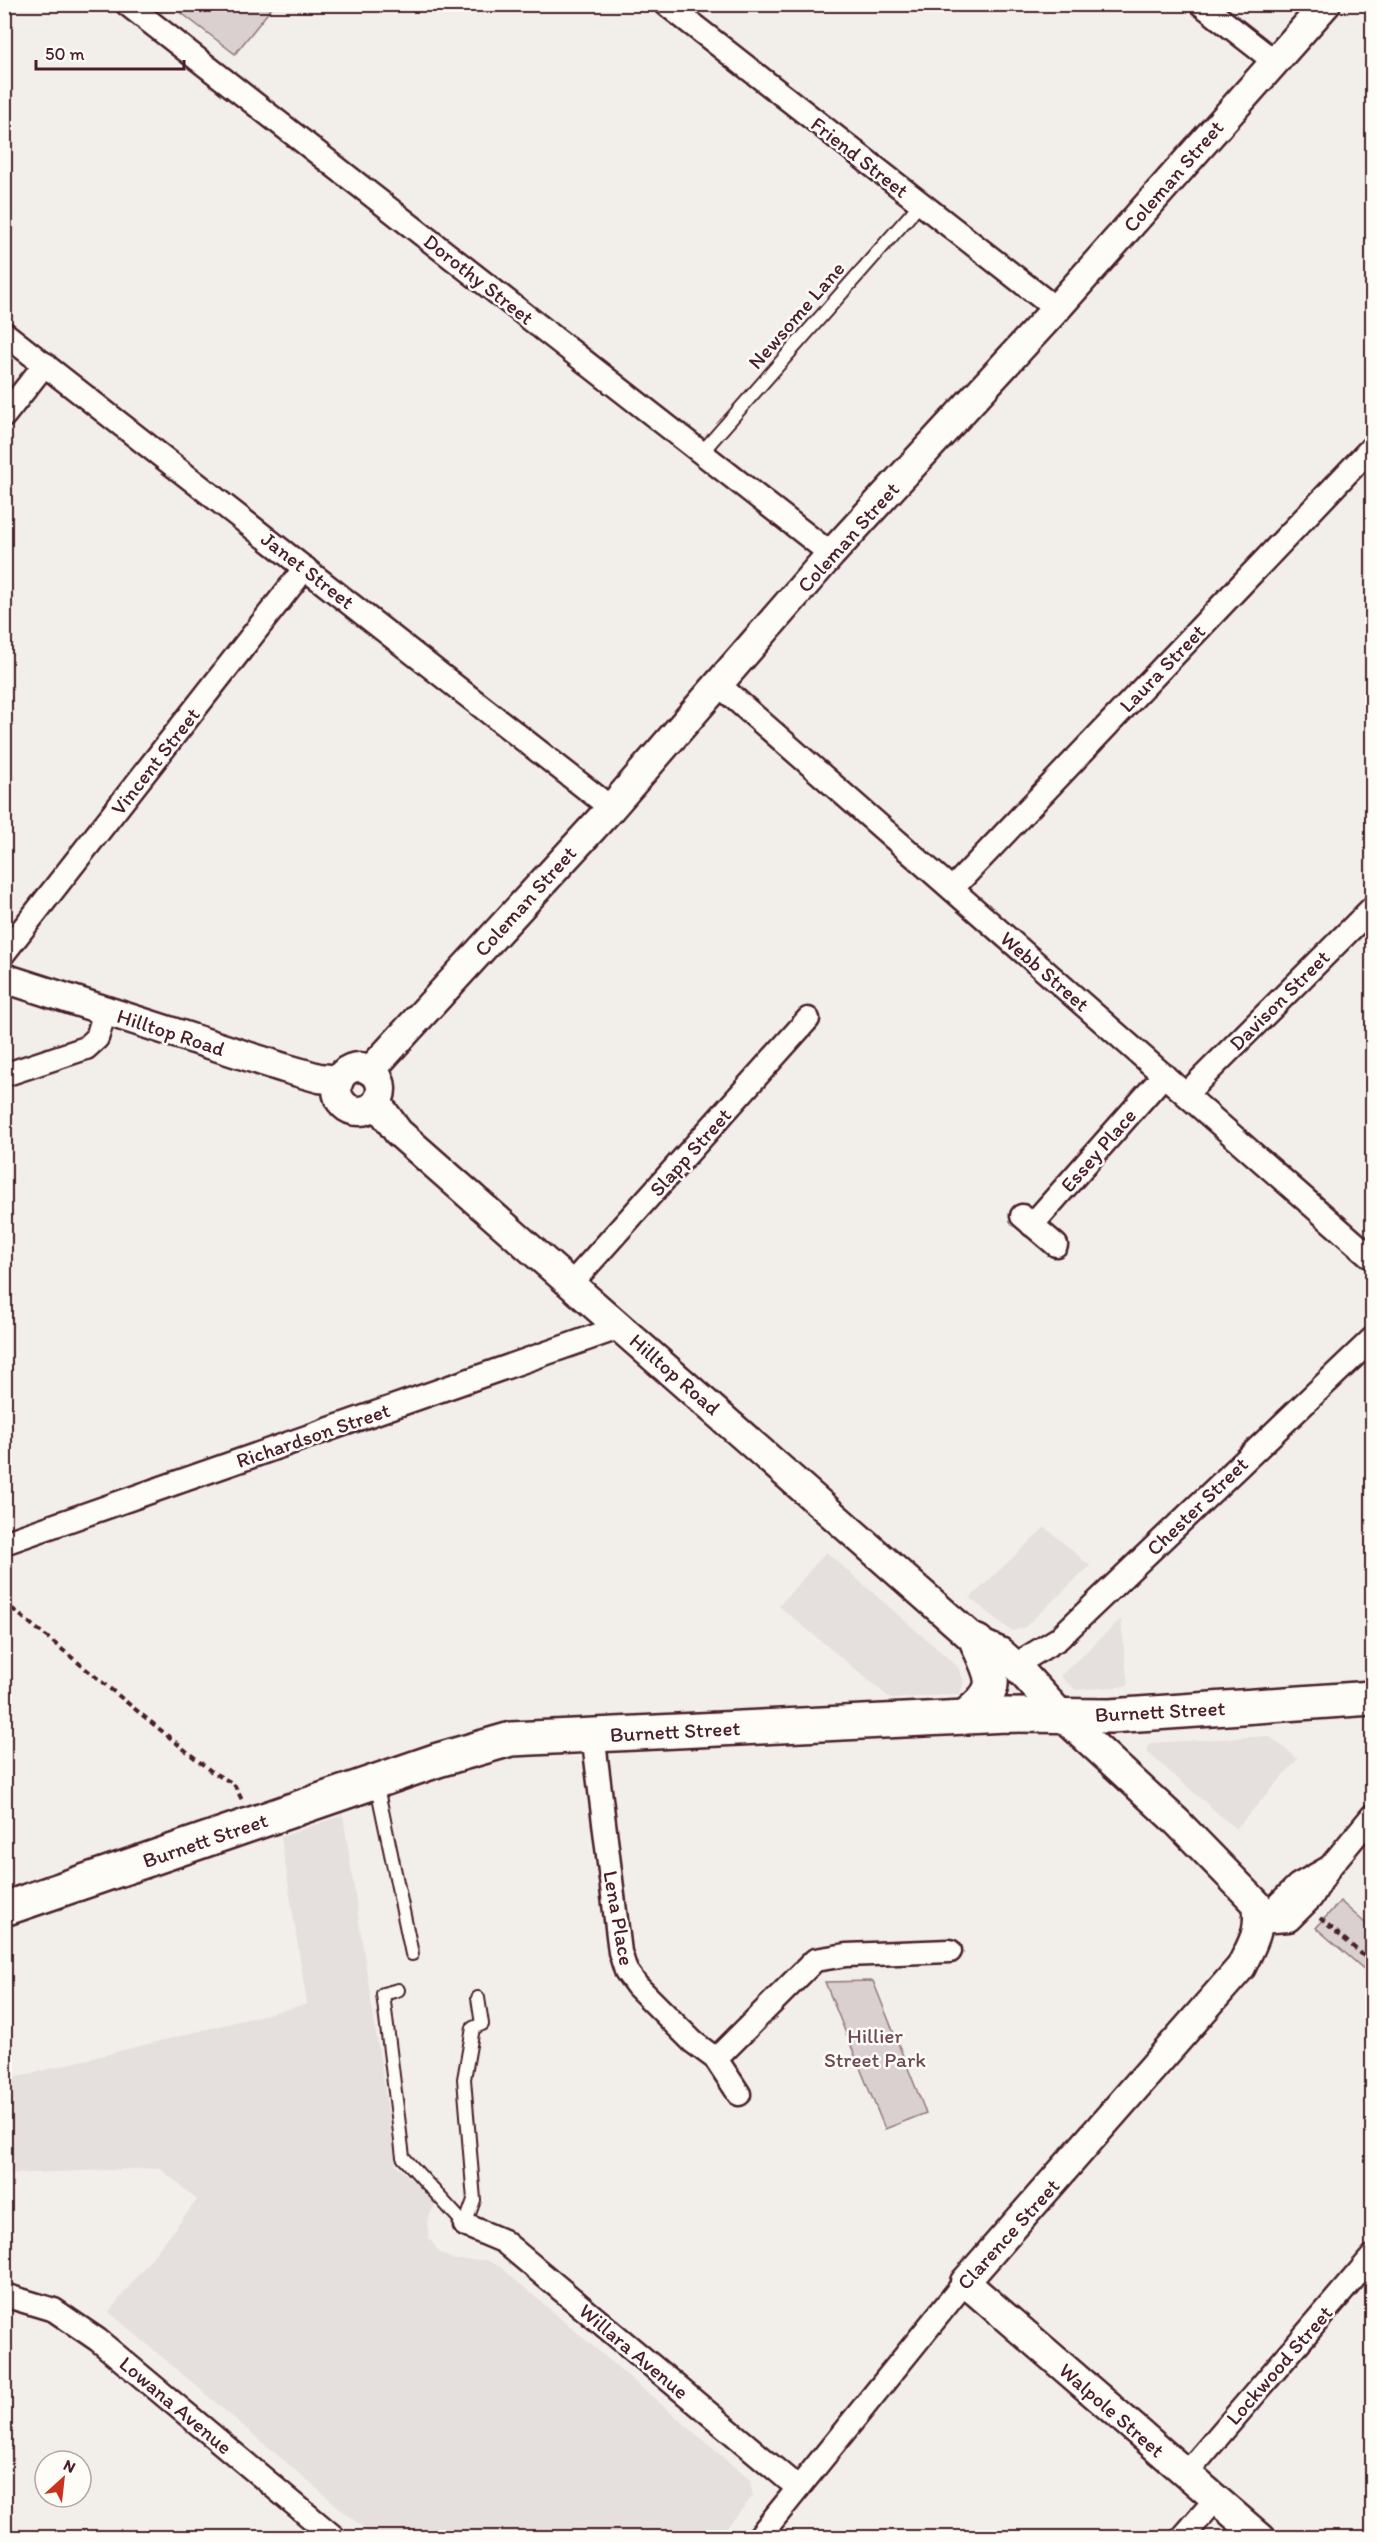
<svg xmlns="http://www.w3.org/2000/svg" width="1377" height="2542" font-family="Itim,sans-serif">
<style>
.built{fill:#e5dfdd}
.green{fill:#d9d0cf;stroke:#92787d;stroke-width:1.5}
.lines{fill:none;stroke-linecap:round;stroke-linejoin:round}
.service-casing{stroke:#4a1f2b;stroke-width:16}
.minor-casing{stroke:#4a1f2b;stroke-width:27}
.tertiary-casing{stroke:#4a1f2b;stroke-width:33}
.secondary-casing{stroke:#4a1f2b;stroke-width:38}
.path{stroke:#4a1f2b;stroke-width:4;stroke-dasharray:6 4.5;stroke-linecap:butt}
.service{stroke:#fdfcf7;stroke-width:12}
.minor{stroke:#fdfcf7;stroke-width:22}
.tertiary{stroke:#fdfcf7;stroke-width:28}
.secondary{stroke:#fdfcf7;stroke-width:33}
.labels{text-anchor:middle;dominant-baseline:central;stroke-width:5;stroke-linejoin:round;paint-order:stroke}
.street-label{font-size:21px;fill:#4a1f2b;stroke:#fdfcf7}
.park-label{font-size:21px;fill:#6e4b54;stroke:#fdfcf7}
</style>
<rect width="100%" height="100%" fill="#f2efeb"/>
<filter id="ink" filterUnits="userSpaceOnUse"><feTurbulence type="fractalNoise" baseFrequency=".0167" numOctaves="2"/><feDisplacementMap in="SourceGraphic" scale="12" xChannelSelector="R" yChannelSelector="G"/><feConvolveMatrix kernelMatrix="1 2 1 2 8 2 1 2 1" color-interpolation-filters="sRGB"/></filter>
<g filter="url(#ink)">
<g class="built">
<path d="M1045,1527l45,39 -65,61 -11,4 -5,-2 -39,-31z"/>
<path d="M826,1552l131,114 7,15 -4,13 -69,5 -112,-93z"/>
<path d="M1121,1619l7,67 -52,4 -16,-14z"/>
<path d="M1269,1736l29,23 -62,70 -89,-77 3,-9z"/>
<path d="M343,1815l53,350 40,37 -9,19 2,17 10,14 15,8h32l13,6 251,214 3,16 -34,41h-345l-265,-225 88,-112 -37,-32 -155,6v-94l302,-76 -26,-167z"/>
</g>
<g class="green">
<path d="M171,5h103l-39,49z"/>
<path d="M1340,1901l32,28v47l-56,-48z"/>
<path d="M873,1981l53,132 -41,16 -60,-147z"/>
</g>
<g class="lines">
<defs>
<g id="service">
<path d="M702,452l218,-248"/>
<path d="M376,1782l36,172"/>
<path d="M398,1990l-15,4 20,163 62,68 9,-25 -10,-121 9,-51 9,-4 -4,-26"/>
</g>
<g id="minor">
<path d="M127,4l704,550"/>
<path d="M666,4l390,305"/>
<path d="M1201,4l73,57"/>
<path d="M4,333l607,475"/>
<path d="M4,416l41,-52"/>
<path d="M718,684l654,574"/>
<path d="M952,889l420,-442"/>
<path d="M4,953l301,-385"/>
<path d="M4,1075l82,-27 11,-10 8,-27"/>
<path d="M1186,1094l186,-186"/>
<path d="M1022,1216l34,29"/>
<path d="M1032,1225l132,-150"/>
<path d="M571,1284l237,-265"/>
<path d="M4,1543l617,-216"/>
<path d="M1017,1667l8,-8 33,-20 314,-300"/>
<path d="M593,1734l27,218 6,19 11,15 56,56 23,17 23,35"/>
<path d="M1260,1922l29,-2 22,-22 18,-30 43,-52"/>
<path d="M1260,1922l38,-37 30,-17"/>
<path d="M716,2059l99,-99 31,-5 104,-4"/>
<path d="M465,2225l38,16 295,247"/>
<path d="M4,2295l50,15 44,30 237,198"/>
<path d="M1186,2474l186,-217"/>
<path d="M758,2538l207,-256"/>
<path d="M1182,2538l34,-39"/>
</g>
<g id="tertiary">
<path d="M4,978l280,90 35,10 20,2"/>
<circle cx="359" cy="1089" r="22"/>
<path d="M370,1071l241,-263 220,-254 225,-245 270,-305"/>
<path d="M377,1103l21,29 579,510 12,14"/>
<path d="M977,1642l23,10 17,15 44,48 116,107 80,82c4,28 -4,38 -16,63l-276,315 296,256"/>
</g>
<g id="secondary">
<path d="M965,1717c37,-30 29,-36 12,-75"/>
<path d="M4,1909l434,-149 73,-21 496,-24 103,1 262,-18"/>
</g>
</defs>
<use href="#service" class="service-casing"/>
<use href="#minor" class="minor-casing"/>
<use href="#tertiary" class="tertiary-casing"/>
<use href="#secondary" class="secondary-casing"/>
<g class="path">
<path d="M4,1602l208,170 22,12 8,16"/>
<path d="M1320,1918l52,45"/>
</g>
<use href="#service" class="service"/>
<use href="#minor" class="minor"/>
<use href="#tertiary" class="tertiary"/>
<use href="#secondary" class="secondary"/>
</g>
</g>
<g class="labels">
<g class="street-label">
<text transform="translate(860 157) rotate(38)">Friend Street</text>
<text transform="translate(1173 176) rotate(-49)">Coleman Street</text>
<text transform="translate(479 279) rotate(38)">Dorothy Street</text>
<text transform="translate(796 315) rotate(-49)">Newsome Lane</text>
<text transform="translate(848 537) rotate(-48)">Coleman Street</text>
<text transform="translate(308 570) rotate(38)">Janet Street</text>
<text transform="translate(1162 668) rotate(-46)">Laura Street</text>
<text transform="translate(155 761) rotate(-52)">Vincent Street</text>
<text transform="translate(525 901) rotate(-48)">Coleman Street</text>
<text transform="translate(1045 971) rotate(41)">Webb Street</text>
<text transform="translate(1279 1000) rotate(-45)">Davison Street</text>
<text transform="translate(171 1032) rotate(18)">Hilltop Road</text>
<text transform="translate(1098 1150) rotate(-49)">Essey Place</text>
<text transform="translate(690 1152) rotate(-48)">Slapp Street</text>
<text transform="translate(675 1374) rotate(41)">Hilltop Road</text>
<text transform="translate(313 1435) rotate(-19)">Richardson Street</text>
<text transform="translate(1197 1506) rotate(-44)">Chester Street</text>
<text transform="translate(1160 1711) rotate(-3)">Burnett Street</text>
<text transform="translate(675 1731) rotate(-3)">Burnett Street</text>
<text transform="translate(205 1840) rotate(-19)">Burnett Street</text>
<text transform="translate(619 1918) rotate(80)">Lena Place</text>
<text transform="translate(1008 2234) rotate(-48)">Clarence Street</text>
<text transform="translate(634 2351) rotate(40)">Willara Avenue</text>
<text transform="translate(1279 2365) rotate(-49)">Lockwood Street</text>
<text transform="translate(176 2405) rotate(40)">Lowana Avenue</text>
<text transform="translate(1112 2410) rotate(41)">Walpole Street</text>
</g>
<g class="park-label">
<text x="875" y="2035">Hillier<tspan x="875" dy="24">Street Park</tspan></text>
</g>
</g>
<rect width="1377" height="2542" fill="none" stroke="#fdfcf7" stroke-width="24"/>
<rect x="12" y="12" width="1353" height="2518" fill="none" stroke="#4a1f2b" stroke-width="2" filter="url(#ink)"/>
<g transform="translate(63 2479) rotate(27)"><circle r="28" fill="#fdfcf7" stroke="#b5a4a5" stroke-width="1.5"/>
<path d="M0-4.5L10 22L0 15L-10 22Z" fill="#c8321e"/>
<text y="-9" font-size="16" font-weight="bold" text-anchor="middle" fill="#4a1f2b">N</text>
</g>
<path d="M36 60v9h148v-9" fill="none" stroke="#4a1f2b" stroke-width="3"/>
<text x="45" y="60" font-size="18" fill="#4a1f2b" stroke="#fdfcf7" stroke-width="4.5" paint-order="stroke">50 m</text>
</svg>
